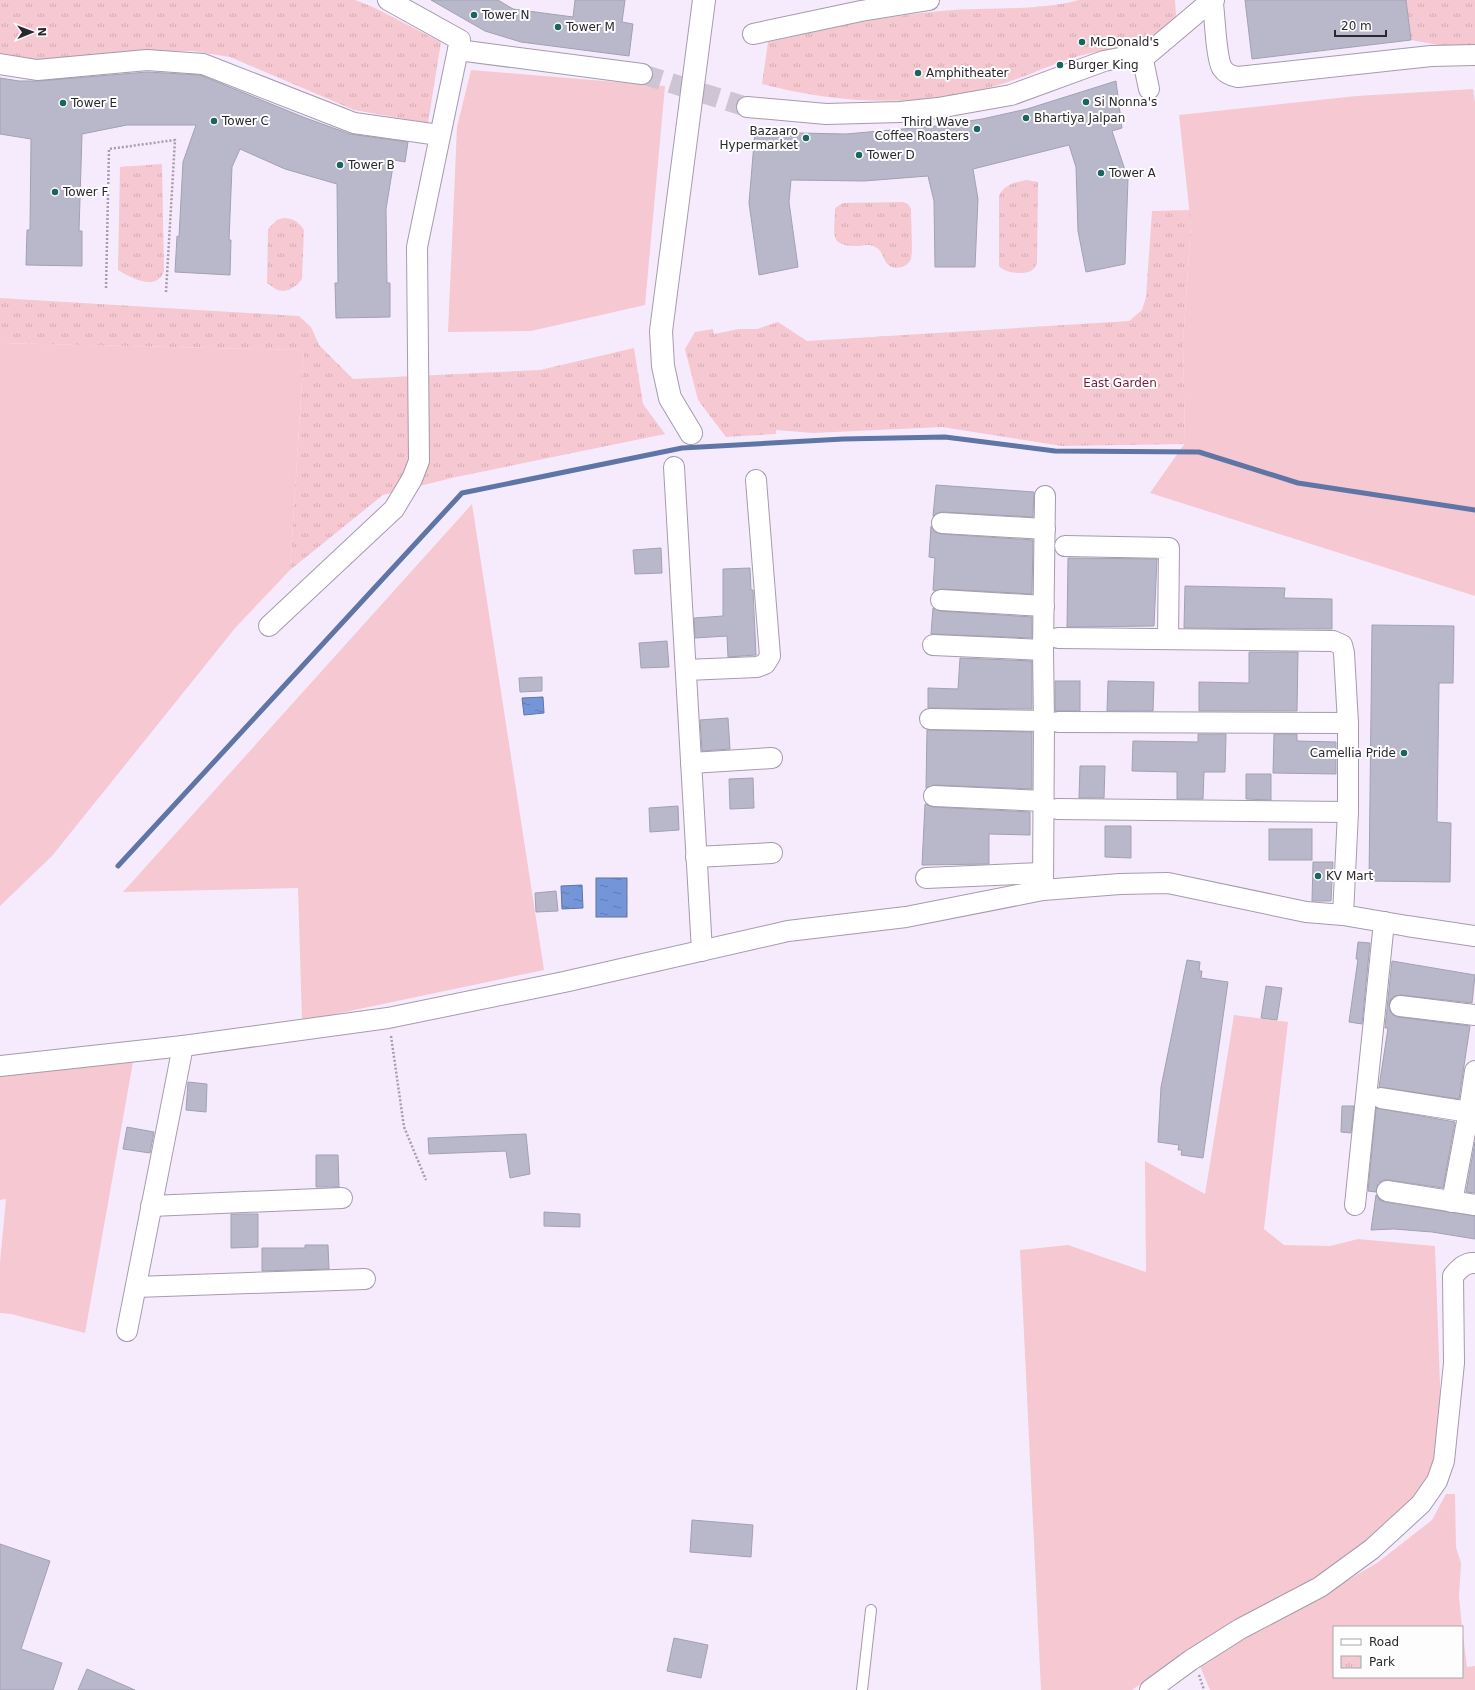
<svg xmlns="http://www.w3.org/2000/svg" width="1475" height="1690" font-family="'DejaVu Sans',sans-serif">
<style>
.grass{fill:#f6c8d1}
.park{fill:url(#park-tufts)}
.water{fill:url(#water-ripples);stroke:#5e75a6}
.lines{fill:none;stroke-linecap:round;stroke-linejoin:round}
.stream{stroke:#5e75a6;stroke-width:5}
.building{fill:#b9b8cb;stroke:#a2a1b4}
.street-tunnel{stroke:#cdc4d4;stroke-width:20;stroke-dasharray:20 10;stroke-linecap:butt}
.lane-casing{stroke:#a69bac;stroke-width:12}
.street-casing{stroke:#a69bac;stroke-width:22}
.secondary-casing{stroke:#a69bac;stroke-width:24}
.path{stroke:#a59daa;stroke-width:2.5;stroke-dasharray:2 2;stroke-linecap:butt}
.lane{stroke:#fff;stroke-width:10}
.street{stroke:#fff;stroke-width:20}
.secondary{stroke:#fff;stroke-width:22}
.poi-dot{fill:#1a665f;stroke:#fdfdfd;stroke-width:1.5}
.labels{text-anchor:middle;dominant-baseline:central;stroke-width:4;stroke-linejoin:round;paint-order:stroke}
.poi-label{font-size:12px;fill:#2b272e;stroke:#fdfdfd;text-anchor:start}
.park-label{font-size:12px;fill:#7d183d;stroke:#fdfdfd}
</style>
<defs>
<pattern id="park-tufts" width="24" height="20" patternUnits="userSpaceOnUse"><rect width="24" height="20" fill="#f6c8d1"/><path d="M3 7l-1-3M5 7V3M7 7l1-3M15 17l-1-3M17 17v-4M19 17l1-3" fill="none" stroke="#d3acb4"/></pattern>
<pattern id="water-ripples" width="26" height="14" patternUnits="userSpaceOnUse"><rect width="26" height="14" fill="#7496d9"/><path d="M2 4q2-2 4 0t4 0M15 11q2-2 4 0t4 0" fill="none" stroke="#5f7ab0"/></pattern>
</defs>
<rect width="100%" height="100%" fill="#f6ebfd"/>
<g class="grass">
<path d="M471,70l194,16 -20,219 -114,26 -83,1 9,-205z"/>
<path d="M1473,89l2,13v494l-325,-103 35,-50 -2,-101 8,-116 -12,-111 177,-19z"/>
<path d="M0,343l304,7 -14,220 -54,57 -184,229 -52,50z"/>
<path d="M472,504l72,466 -242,51 -4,-133 -175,4z"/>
<path d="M1234,1015l54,7 -24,207 20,16 46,1 28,-7 77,7 6,167 -6,47 -6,14 -17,30 -99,81 -71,32 -49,30 -61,43h-91l-21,-440 48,-5 78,27 -1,-111 60,33z"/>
<path d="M133,1062l-48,271 -74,-19 -11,-1v-50l6,-64 -6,1v-124z"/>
<path d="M1446,1494h9l1,53 5,16 -2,34 3,30h-128v50h128v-50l5,40 8,-1v24h-265l-11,-26 24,-20 99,-49 55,-32 55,-43z"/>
</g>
<g class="park">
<path d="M0,0h355l18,7 68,35 -13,81 -74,-13 -124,-53 -37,-6h-53l-35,6 -69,3 -36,-7z"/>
<path d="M1079,0h96l1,16c-12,14 -28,29 -46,34 -6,2 -13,0 -18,0 -11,1 -23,3 -33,6 -25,7 -49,19 -74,27 -81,25 -162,22 -243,1l6,-42c57,-13 114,-26 173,-31 45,-5 94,1 138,-11z"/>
<path d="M1406,0h69v45h-37l-27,-5z"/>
<path d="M162,164l2,107c-7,21 -33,7 -46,-1l2,-103z"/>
<path d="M1026,180l12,2 -1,81c-1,3 -3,6 -6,8 -8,4 -27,2 -32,-5v-70c5,-12 15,-13 27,-16z"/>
<path d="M903,202l5,2 3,5c0,12 2,41 0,50 -3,8 -14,11 -21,7 -8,-5 -6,-15 -15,-19 -4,-3 -10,-2 -15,-1 -33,1 -25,-12 -25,-38l8,-5z"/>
<path d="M1190,210l1,16 -8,116 2,102 -123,2 -120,-19 -129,6 -37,-3v4l-50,3 -28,-37 -13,-51 10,-17 18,-3 1,5 25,-5h18l21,-7 29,19 322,-20 13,-11 4,-13 6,-86z"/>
<path d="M283,218c10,0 16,4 21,12l-2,49 -4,5 -9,6 -6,1 -6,-1 -10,-7 1,-54 9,-9z"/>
<path d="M0,298l299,18 12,11 8,18 34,34 187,-9 94,-22 9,56 22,30 -209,43 -73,18 -93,75 14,-220 -304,-7z"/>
</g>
<g class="water">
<path d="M543,697l1,16 -20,2 -2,-17z"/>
<rect x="596" y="878" width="31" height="39"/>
<path d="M582,885l1,23 -21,1 -1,-23z"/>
</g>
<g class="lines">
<path class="stream" d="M118,866l344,-373 220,-45 161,-9 102,-2 110,14 144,1 99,31 177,27"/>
</g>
<g class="building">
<path d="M431,0h67l15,9 60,8 2,-17h50l-3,22 11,2 -4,32 -108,-14 -36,-11z"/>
<path d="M1245,0h161l5,40 -159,19z"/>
<path d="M147,72l53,3 103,42 47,17 58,8 -3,20 -11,-2 -8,49 1,74h3v34l-54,1 -1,-35h3l-1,-99 -52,-15 -45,-20 -8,18 -3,73h2l-1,35 -55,-3 2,-36 2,1 4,-75 13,-37h-69l-45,9 -3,97h3v35l-56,-1 1,-35h3l1,-91 -31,-5v-56l19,3h19z"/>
<path d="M1116,81l6,47 -10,3 16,48 -3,85 -39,8 -8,-41 -2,-64 -7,-22 -96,24 5,30 -3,68h-40l-1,-66 -6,-25 -64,5 -73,-1 -2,22 9,65 -39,8 -10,-72 6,-72 45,2 46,1 90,-8 46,-7 45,-10z"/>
<path d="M936,485l98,7 -1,25 -90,-5 -6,1 -4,3z"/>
<path d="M931,526l4,6 6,2 92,6 -1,54 -90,-5 -8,2 -1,-1 2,-32 -6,-1z"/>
<path d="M661,548l1,25 -27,1 -2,-24z"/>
<path d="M1068,558l89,1 -3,67 -87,1z"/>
<path d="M750,568l1,22h2l3,65 -28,2 -1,-21 -32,2 -1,-20 29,-2v-47z"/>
<path d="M1185,586l100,2 -1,10 48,1v30l-148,-1z"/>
<path d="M933,608l7,3 92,6v21l-101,-4z"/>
<path d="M1372,625l82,1 -1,57h-14l-2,139 14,1 -1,59 -81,-1z"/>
<path d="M667,641l2,26 -28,1 -2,-25z"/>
<path d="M1249,652h49l-1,59h-98v-29l50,1z"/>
<path d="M960,658l72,3v48l-104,-1v-20l30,1z"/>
<path d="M542,677v14l-22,1 -1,-14z"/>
<rect x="1055" y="681" width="25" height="30"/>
<path d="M1108,681l46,1 -1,29h-46z"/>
<path d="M728,718l2,31 -28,2 -2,-31z"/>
<path d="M927,730l105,2v57l-97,-4 -9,3z"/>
<path d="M1198,734h28l-1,38h-21l-1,27h-26v-27l-45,-1 1,-30 65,1z"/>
<path d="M1274,734h23v7l39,1v32l-63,-1z"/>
<path d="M1080,766h25l-1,32h-25z"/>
<path d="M1246,774h25v26l-25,-1z"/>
<path d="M753,778l1,30 -24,1 -1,-30z"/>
<path d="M925,804l8,3 97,5v23l-41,-1v30l-67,1z"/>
<path d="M678,806l1,24 -29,2 -1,-24z"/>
<path d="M1105,826h26v32l-26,-1z"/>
<rect x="1269" y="829" width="43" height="31"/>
<path d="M1313,862h20l-2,39h-19z"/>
<path d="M556,891l2,20 -22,1 -1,-19z"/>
<path d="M1358,942l12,1 -8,81 -13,-2 9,-63h-2z"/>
<path d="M1187,960l13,2 -1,9h3l-1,7 27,4 -25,176 -22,-3 1,-5h-4l1,-5 -21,-3 3,-55z"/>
<path d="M1392,961l83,14 -3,28 -71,-8 -6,1 -4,3 -2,5 1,7 3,4 5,2 72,9 -11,73 -80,-12 9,-59h-3z"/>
<path d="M1266,986l16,2 -5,32 -16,-2z"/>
<path d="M188,1082l19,2 -1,28 -20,-2z"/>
<path d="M1342,1106h12l-3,27 -10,-1z"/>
<path d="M1376,1108l79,14 -12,66 -55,-8h-5l-5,3 -2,9 -8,-1z"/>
<path d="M127,1127l27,5 -4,21 -27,-4z"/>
<path d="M526,1134l4,40 -20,4 -4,-27 -77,3 -1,-16z"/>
<path d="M1475,1142v51l-9,-1z"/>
<path d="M316,1155h22l1,32h-23z"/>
<path d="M1376,1195l4,5 5,2 90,14v23l-43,-7 -38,-3 -23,1z"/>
<path d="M544,1212l36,2v13l-36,-1z"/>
<path d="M231,1214h27v33l-27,1z"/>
<path d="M305,1245h23l1,24 -67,2v-23h43z"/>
<path d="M692,1520l61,5 -2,32 -61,-5z"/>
<path d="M0,1544l50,17 -29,88 41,14 -9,27h-53z"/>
<path d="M674,1638l34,7 -7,33 -34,-7z"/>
<path d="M87,1669l48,21h-57z"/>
</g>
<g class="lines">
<path class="street-tunnel" d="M642,74l105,33"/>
<defs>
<path id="lane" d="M862,1690l9,-80"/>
<g id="street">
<path d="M1214,0l-1,4c2,15 3,53 9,64 4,6 9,8 16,9l193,-21 44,-1"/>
<path d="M753,34l108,-23 68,-11"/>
<path d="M458,50l184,24"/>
<path d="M1141,60l71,-60"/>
<path d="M0,64l37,6 110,-10 56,4 151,59 85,12"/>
<path d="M747,107l79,7 74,-2 38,-4 73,-13 93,-34 26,-5 9,2 5,7 5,24"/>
<path d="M674,467l28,484"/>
<path d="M942,523l103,6"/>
<path d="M1065,546l104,2 -1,91"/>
<path d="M941,600l103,6"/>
<path d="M269,626l125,-117 18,-30 7,-18 -2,-214 43,-207 -72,-40"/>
<path d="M1058,638l275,3 9,4 2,8 4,70v89l-5,103"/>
<path d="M933,645l110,5"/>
<path d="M686,670l71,-3 8,-3 5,-8 -14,-176"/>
<path d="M930,719l114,2"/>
<path d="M1058,722l290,1"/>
<path d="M691,763l81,-5"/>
<path d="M934,796l109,5"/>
<path d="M1057,809l291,3"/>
<path d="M696,857l76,-4"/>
<path d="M926,878l116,-5"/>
<path d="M1043,890l1,-169 -1,-71 2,-154"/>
<path d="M1400,1006l75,9"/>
<path d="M0,1066l183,-20 205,-28 176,-36 224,-51 118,-14 137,-27 77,-6 48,-1 138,29 37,3 64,11 68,10"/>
<path d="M1381,1098l94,15"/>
<path d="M1387,1191l88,14"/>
<path d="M1452,1202l17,-91 6,-40"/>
<path d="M1355,1205l29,-283"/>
<path d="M151,1206l191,-8"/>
<path d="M136,1287l229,-8"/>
<path d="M127,1331l56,-285"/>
<path d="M1150,1690l41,-30 49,-31 80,-42 52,-38 49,-45 16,-23 7,-20 10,-98 -1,-87c6,-7 12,-14 22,-13"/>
</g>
<path id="secondary" d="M691,433l-21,-35 -7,-32 -2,-35 43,-331"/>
</defs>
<use href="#lane" class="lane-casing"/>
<use href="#street" class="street-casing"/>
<use href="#secondary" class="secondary-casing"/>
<g class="path">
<path d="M106,288l3,-139 66,-9 -9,152"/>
<path d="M391,1036l13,91 22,53"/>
<path d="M1199,1675l5,15"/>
</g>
<use href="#lane" class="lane"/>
<use href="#street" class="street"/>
<use href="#secondary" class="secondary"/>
</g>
<g class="poi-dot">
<circle cx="474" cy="15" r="4"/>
<circle cx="558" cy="27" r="4"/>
<circle cx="1082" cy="42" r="4"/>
<circle cx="1060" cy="65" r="4"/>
<circle cx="918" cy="73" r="4"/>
<circle cx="1086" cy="102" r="4"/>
<circle cx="63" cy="103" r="4"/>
<circle cx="1026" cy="118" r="4"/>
<circle cx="214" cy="121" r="4"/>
<circle cx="977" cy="129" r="4"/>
<circle cx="806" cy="138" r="4"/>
<circle cx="859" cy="155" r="4"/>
<circle cx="340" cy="165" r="4"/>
<circle cx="1101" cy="173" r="4"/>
<circle cx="55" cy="192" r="4"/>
<circle cx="1404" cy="753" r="4"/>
<circle cx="1318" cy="876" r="4"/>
</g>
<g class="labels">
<g class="poi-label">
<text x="482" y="15">Tower N</text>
<text x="566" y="27">Tower M</text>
<text x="1090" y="42">McDonald's</text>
<text x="1068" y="65">Burger King</text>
<text x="926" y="73">Amphitheater</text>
<text x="1094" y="102">Si Nonna's</text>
<text x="71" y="103">Tower E</text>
<text x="1034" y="118">Bhartiya Jalpan</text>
<text x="222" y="121">Tower C</text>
<text x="969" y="122" text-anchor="end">Third Wave<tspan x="969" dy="14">Coffee Roasters</tspan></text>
<text x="798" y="131" text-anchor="end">Bazaaro<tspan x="798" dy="14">Hypermarket</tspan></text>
<text x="867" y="155">Tower D</text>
<text x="348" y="165">Tower B</text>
<text x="1109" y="173">Tower A</text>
<text x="63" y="192">Tower F</text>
<text x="1396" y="753" text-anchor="end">Camellia Pride</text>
<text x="1326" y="876">KV Mart</text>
</g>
<g class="park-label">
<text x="1120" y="383">East Garden</text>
</g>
</g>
<rect x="1333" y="1626" width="130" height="52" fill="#fdfdfd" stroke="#a9a7aa"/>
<rect x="1341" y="1639" width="20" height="6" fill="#ffffff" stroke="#a9a7aa"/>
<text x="1369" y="1646" font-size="12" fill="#2b272e">Road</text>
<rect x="1341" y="1656" width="20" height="12" fill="url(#park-tufts)" stroke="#a9a7aa"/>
<text x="1369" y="1666" font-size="12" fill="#2b272e">Park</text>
<g transform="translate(32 32) rotate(89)" stroke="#fdfdfd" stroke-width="3" paint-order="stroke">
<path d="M0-3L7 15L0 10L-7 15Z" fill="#2b272e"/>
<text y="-6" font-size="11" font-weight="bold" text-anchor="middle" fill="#2b272e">N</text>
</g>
<path d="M1335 30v6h51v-6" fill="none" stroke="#2b272e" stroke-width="2"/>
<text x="1341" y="30" font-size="12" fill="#2b272e" stroke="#fdfdfd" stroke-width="3" paint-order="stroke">20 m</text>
</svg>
